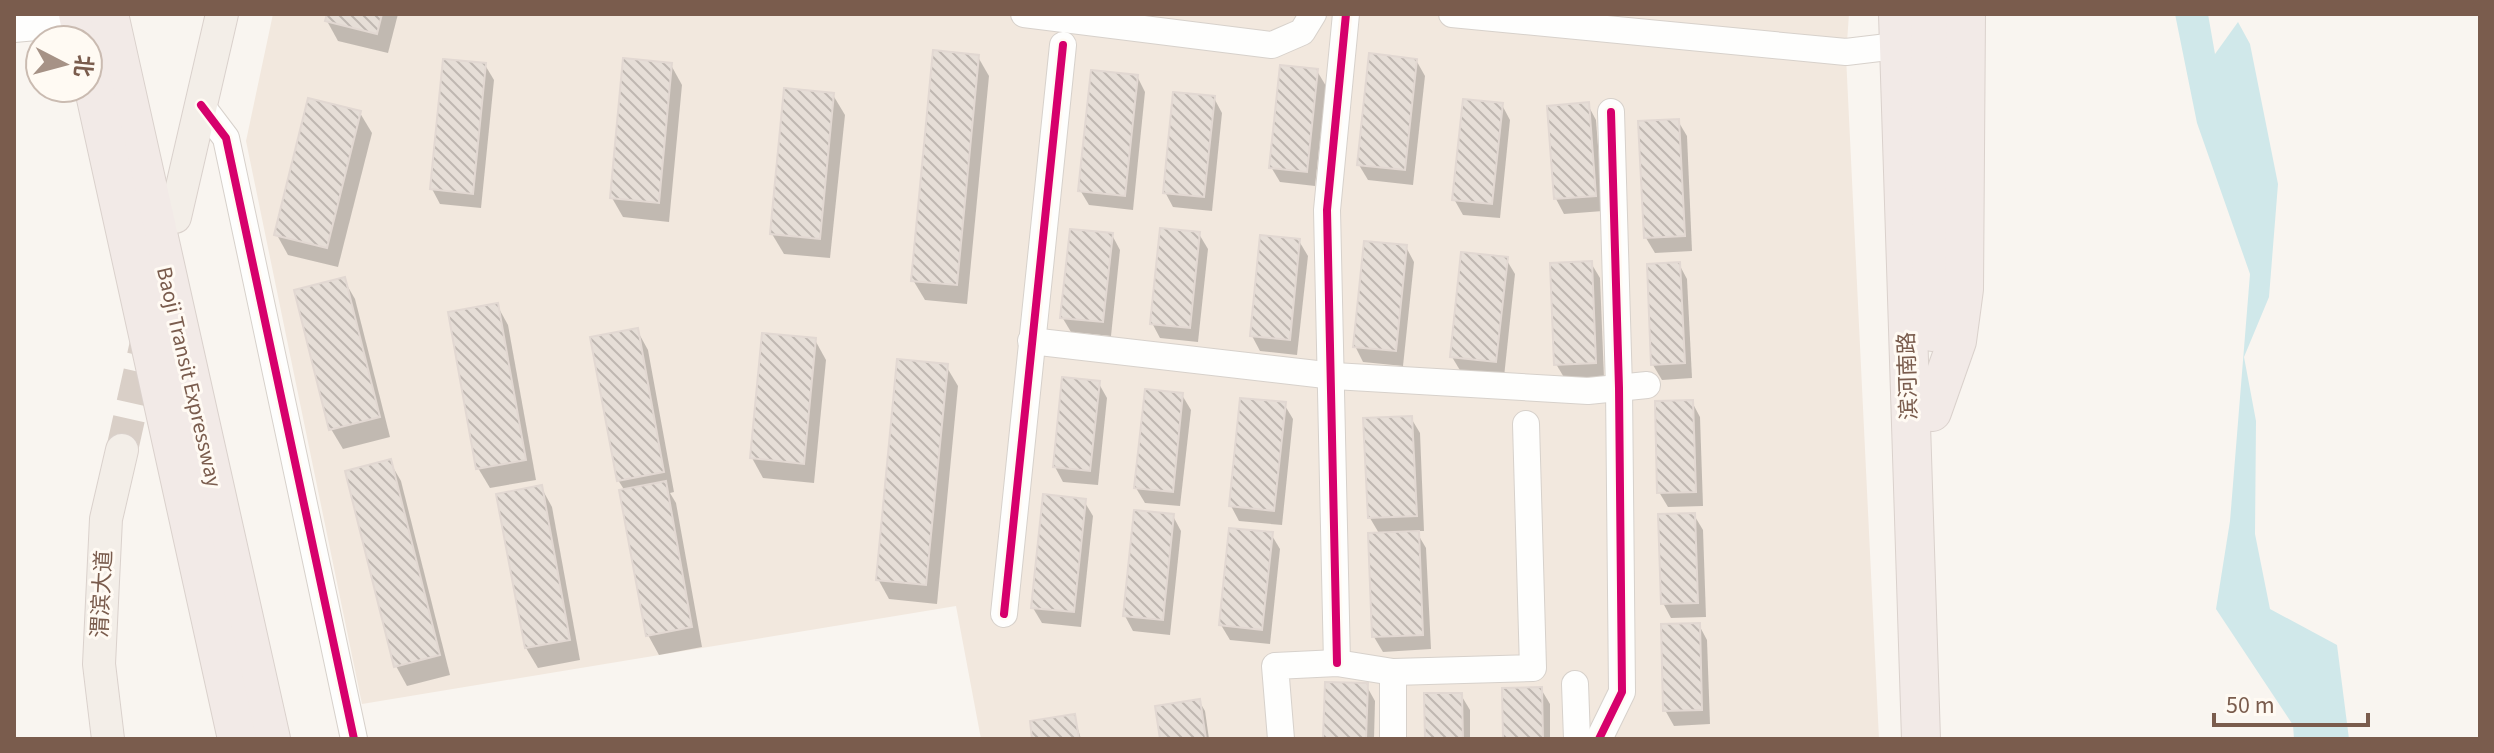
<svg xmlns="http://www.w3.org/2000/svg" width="2494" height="753" font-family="'Source Sans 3','Noto Sans SC',sans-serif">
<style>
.residential{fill:#f2e8de}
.water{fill:#d0e8ea}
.shadow{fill:#0003}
.building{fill:url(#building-back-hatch);stroke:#e2d8d2;stroke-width:2}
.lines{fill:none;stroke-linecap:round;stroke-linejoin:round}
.major-tunnel{stroke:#d9cfc7;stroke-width:32;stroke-dasharray:32 16;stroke-linecap:butt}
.minor-casing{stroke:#d7d1cb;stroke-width:28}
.major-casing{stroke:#dad1cc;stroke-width:34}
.highway-casing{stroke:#dad1cc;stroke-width:40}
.minor{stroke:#fefefd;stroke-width:26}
.major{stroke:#f3eee8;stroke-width:32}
.highway{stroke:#f2eae7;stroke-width:38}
.cycleway-casing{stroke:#fffaf3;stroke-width:13}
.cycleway{stroke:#d6006c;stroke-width:8}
.labels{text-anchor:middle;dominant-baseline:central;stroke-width:6;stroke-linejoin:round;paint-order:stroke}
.street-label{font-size:22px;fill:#7a5c4d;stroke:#fffaf3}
</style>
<defs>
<pattern id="building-back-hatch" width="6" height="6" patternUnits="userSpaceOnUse" patternTransform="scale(2)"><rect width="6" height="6" fill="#e6ded7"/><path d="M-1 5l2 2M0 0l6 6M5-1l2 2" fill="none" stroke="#bfb7b1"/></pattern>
</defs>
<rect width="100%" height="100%" fill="#f9f5f0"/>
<path class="residential" d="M273,14h1576l-3,42 33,683h-898l-25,-133 -594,98 -116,-563z"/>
<path class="water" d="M2175,14h33l7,40 23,-32 12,22 28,140 -9,113 -25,60 12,64 -1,113 15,75 67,36 12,94h-55l-1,-14 -77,-116 14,-88 20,-247 -53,-151z"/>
<g class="shadow">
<path d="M329,14h69l-10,39 -50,-12 -11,-20z"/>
<path d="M978,57l11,19 -22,228 -42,-4 -12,-20z"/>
<path d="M1416,60l9,16 -12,109 -45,-5 -9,-15z"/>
<path d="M485,65l9,15 -13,128 -41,-4 -8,-15z"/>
<path d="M671,65l11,20 -13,137 -46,-5 -11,-19z"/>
<path d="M1317,71l9,15 -11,100 -35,-4 -9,-15z"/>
<path d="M1137,76l8,16 -12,118 -44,-5 -9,-15z"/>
<path d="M833,95l12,20 -15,143 -46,-4 -12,-20z"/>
<path d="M1214,98l8,15 -10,98 -39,-4 -8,-15z"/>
<path d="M1502,105l8,15 -10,98 -37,-3 -9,-16z"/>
<path d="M1588,105l8,15 7,91 -39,3 -8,-15z"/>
<path d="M360,113l12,20 -34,134 -50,-12 -11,-20z"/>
<path d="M1678,121l9,15 5,115 -37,2 -9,-15z"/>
<path d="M1199,234l9,15 -10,93 -38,-4 -8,-15z"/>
<path d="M1112,235l8,15 -9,86 -40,-4 -9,-15z"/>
<path d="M1299,241l9,15 -11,99 -37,-4 -8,-15z"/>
<path d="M1406,247l8,15 -11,104 -40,-4 -8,-16z"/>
<path d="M1506,259l9,15 -11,103 -43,-5 -9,-15z"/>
<path d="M1591,263l9,15 4,100 -39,1 -9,-15z"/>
<path d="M1679,264l8,15 5,99 -30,2 -9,-15z"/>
<path d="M344,280l11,19 35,138 -47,12 -12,-20z"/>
<path d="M497,305l11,20 28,155 -46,8 -12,-20z"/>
<path d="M637,330l11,20 26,142 -4,1 6,10 26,144 -43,8 -11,-20 -23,-144 -7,-11z"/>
<path d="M815,340l11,20 -12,123 -51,-5 -11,-20z"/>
<path d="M946,366l12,20 -21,218 -48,-5 -11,-20z"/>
<path d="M1098,382l9,16 -9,87 -35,-3 -8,-15z"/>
<path d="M1182,395l9,15 -11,96 -35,-3 -9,-15z"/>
<path d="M1692,402l8,15 3,89 -35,1 -9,-15z"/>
<path d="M1284,404l9,15 -11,106 -43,-4 -8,-15z"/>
<path d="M1411,418l9,15 4,98h-8l10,17 5,101 -48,3 -9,-15 6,-102 -10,-17z"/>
<path d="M390,462l11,19 49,194 -43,11 -11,-20z"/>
<path d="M541,487l11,20 28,153 -42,8 -12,-20 -27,-153z"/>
<path d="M1084,501l9,15 -12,111 -39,-4 -9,-15z"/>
<path d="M1694,515l9,15 3,87 -35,1 -8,-15z"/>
<path d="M1173,516l8,15 -11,104 -37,-4 -8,-15z"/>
<path d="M1271,534l9,15 -10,95 -40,-4 -9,-15z"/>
<path d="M1699,625l8,15 3,84 -36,2 -9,-16z"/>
<path d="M1366,685l9,16 -1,38h-49z"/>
<path d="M1541,689l9,15v35h-45z"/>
<path d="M1461,695l9,15v29h-43z"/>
<path d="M1199,701l6,10 4,28h-47z"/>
<path d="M1074,716l7,23h-47z"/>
</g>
<g class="building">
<path d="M327,14h55l-5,20 -52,-13z"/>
<path d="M933,50l46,5 -22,230 -46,-4z"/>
<path d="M1369,53l48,6 -12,111 -48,-5z"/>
<path d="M623,58l49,5 -13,140 -49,-5z"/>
<path d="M443,59l43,4 -13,131 -43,-5z"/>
<path d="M1280,65l38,4 -11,103 -38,-4z"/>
<path d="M1091,70l47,5 -13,121 -47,-5z"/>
<path d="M784,88l50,5 -14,146 -50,-5z"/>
<path d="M1173,92l42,4 -11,101 -41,-4z"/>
<path d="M308,98l53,13 -34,137 -53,-13z"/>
<path d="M1463,99l40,4 -11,101 -40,-4z"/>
<path d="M1589,102l7,94 -42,3 -7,-93z"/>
<path d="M1679,119l6,117 -41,2 -6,-117z"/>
<path d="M1160,228l40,4 -10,96 -40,-4z"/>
<path d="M1070,229l43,4 -10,89 -43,-4z"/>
<path d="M1260,235l40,4 -10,101 -40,-4z"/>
<path d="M1364,241l43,4 -11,106 -43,-4z"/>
<path d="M1461,252l47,5 -12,105 -46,-5z"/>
<path d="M1592,261l4,102 -42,2 -4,-102z"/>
<path d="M1680,262l5,101 -34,2 -4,-101z"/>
<path d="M345,277l35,140 -51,13 -35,-140z"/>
<path d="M498,303l28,157 -50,9 -28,-157z"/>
<path d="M638,328l26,144 -47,9 -27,-144z"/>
<path d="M762,333l54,5 -12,126 -54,-6z"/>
<path d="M897,359l51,5 -22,221 -50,-5z"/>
<path d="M1062,377l38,4 -10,90 -37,-4z"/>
<path d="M1145,389l38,4 -10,99 -39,-4z"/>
<path d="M1240,398l46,4 -12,109 -45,-5z"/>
<path d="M1693,400l3,92 -39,1 -2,-92z"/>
<path d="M1412,416l5,100 -49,2 -5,-100z"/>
<path d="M391,459l49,196 -46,12 -49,-196z"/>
<path d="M666,481l26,146 -46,9 -27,-146z"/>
<path d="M542,485l28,155 -45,8 -29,-154z"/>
<path d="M1043,494l43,5 -12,113 -43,-4z"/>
<path d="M1134,510l40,4 -11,106 -40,-4z"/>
<path d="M1695,513l3,90 -37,1 -3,-90z"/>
<path d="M1229,528l44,4 -11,98 -43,-5z"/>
<path d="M1419,531l4,104 -51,2 -4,-104z"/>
<path d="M1700,623l2,87 -39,1 -2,-87z"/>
<path d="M1325,682l43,1 -2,56h-43z"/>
<path d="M1542,687l1,52h-40l-1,-51z"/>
<path d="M1424,693h38l1,46h-38z"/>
<path d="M1200,699l6,40h-46l-5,-33z"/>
<path d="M1075,714l4,25h-47l-2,-18z"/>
</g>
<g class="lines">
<path class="major-tunnel" d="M122,450l25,-112"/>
<defs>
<g id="minor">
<path d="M1024,14l248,31 30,-13 11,-18"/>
<path d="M1452,14l394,38 50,-6"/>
<path d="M14,29l44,-4"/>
<path d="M201,105l25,33 128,601"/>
<path d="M1031,341l303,35 254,15 59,-6"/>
<path d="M1004,614l59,-569"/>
<path d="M1337,663l-10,-453 19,-196"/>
<path d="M1575,684l2,55"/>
<path d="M1281,739l-6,-73 62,-3 56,9 140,-4 -7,-244"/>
<path d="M1393,739v-67"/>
<path d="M1599,739l23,-47 -3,-304 -8,-276"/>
</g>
<g id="major">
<path d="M175,217l47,-203"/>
<path d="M108,739l-9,-75 7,-145 16,-69"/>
</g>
<g id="highway">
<path d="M78,14l5,26"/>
<path d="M109,14l162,725"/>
<path d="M1898,14l23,725"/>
<path d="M1930,14l2,318"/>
<path d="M88,62l149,677"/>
<path d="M1932,412l25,-71 7,-52 2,-275"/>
</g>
</defs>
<use href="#minor" class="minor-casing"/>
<use href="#major" class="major-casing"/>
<use href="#highway" class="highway-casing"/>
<use href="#minor" class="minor"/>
<use href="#major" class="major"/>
<use href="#highway" class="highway"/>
<defs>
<g id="cycleway">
<path d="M201,105l25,33 128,601"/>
<path d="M1004,614l59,-569"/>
<path d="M1337,663l-10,-453 19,-196"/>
<path d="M1599,739l23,-47 -3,-304 -8,-276"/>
</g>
</defs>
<use href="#cycleway" class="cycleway-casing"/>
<use href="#cycleway" class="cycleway"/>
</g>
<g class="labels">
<g class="street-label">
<text transform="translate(1908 376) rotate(-92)">滨河南路</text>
<text transform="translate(189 377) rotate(77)">Baoji Transit Expressway</text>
<text transform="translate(102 594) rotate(-87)">渭滨大道</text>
</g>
</g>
<rect width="2494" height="753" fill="none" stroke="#7a5c4d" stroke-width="32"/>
<g transform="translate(64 64) rotate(96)"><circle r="38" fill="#fffaf3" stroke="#cabbb1" stroke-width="2"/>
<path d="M0-6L14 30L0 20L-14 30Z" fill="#a69286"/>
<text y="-12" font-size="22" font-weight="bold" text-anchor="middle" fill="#7a5c4d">北</text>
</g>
<path d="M2214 713v12h154v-12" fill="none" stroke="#7a5c4d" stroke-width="4"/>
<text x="2226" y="713" font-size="24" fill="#7a5c4d" stroke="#fffaf3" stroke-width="6" paint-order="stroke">50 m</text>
</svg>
